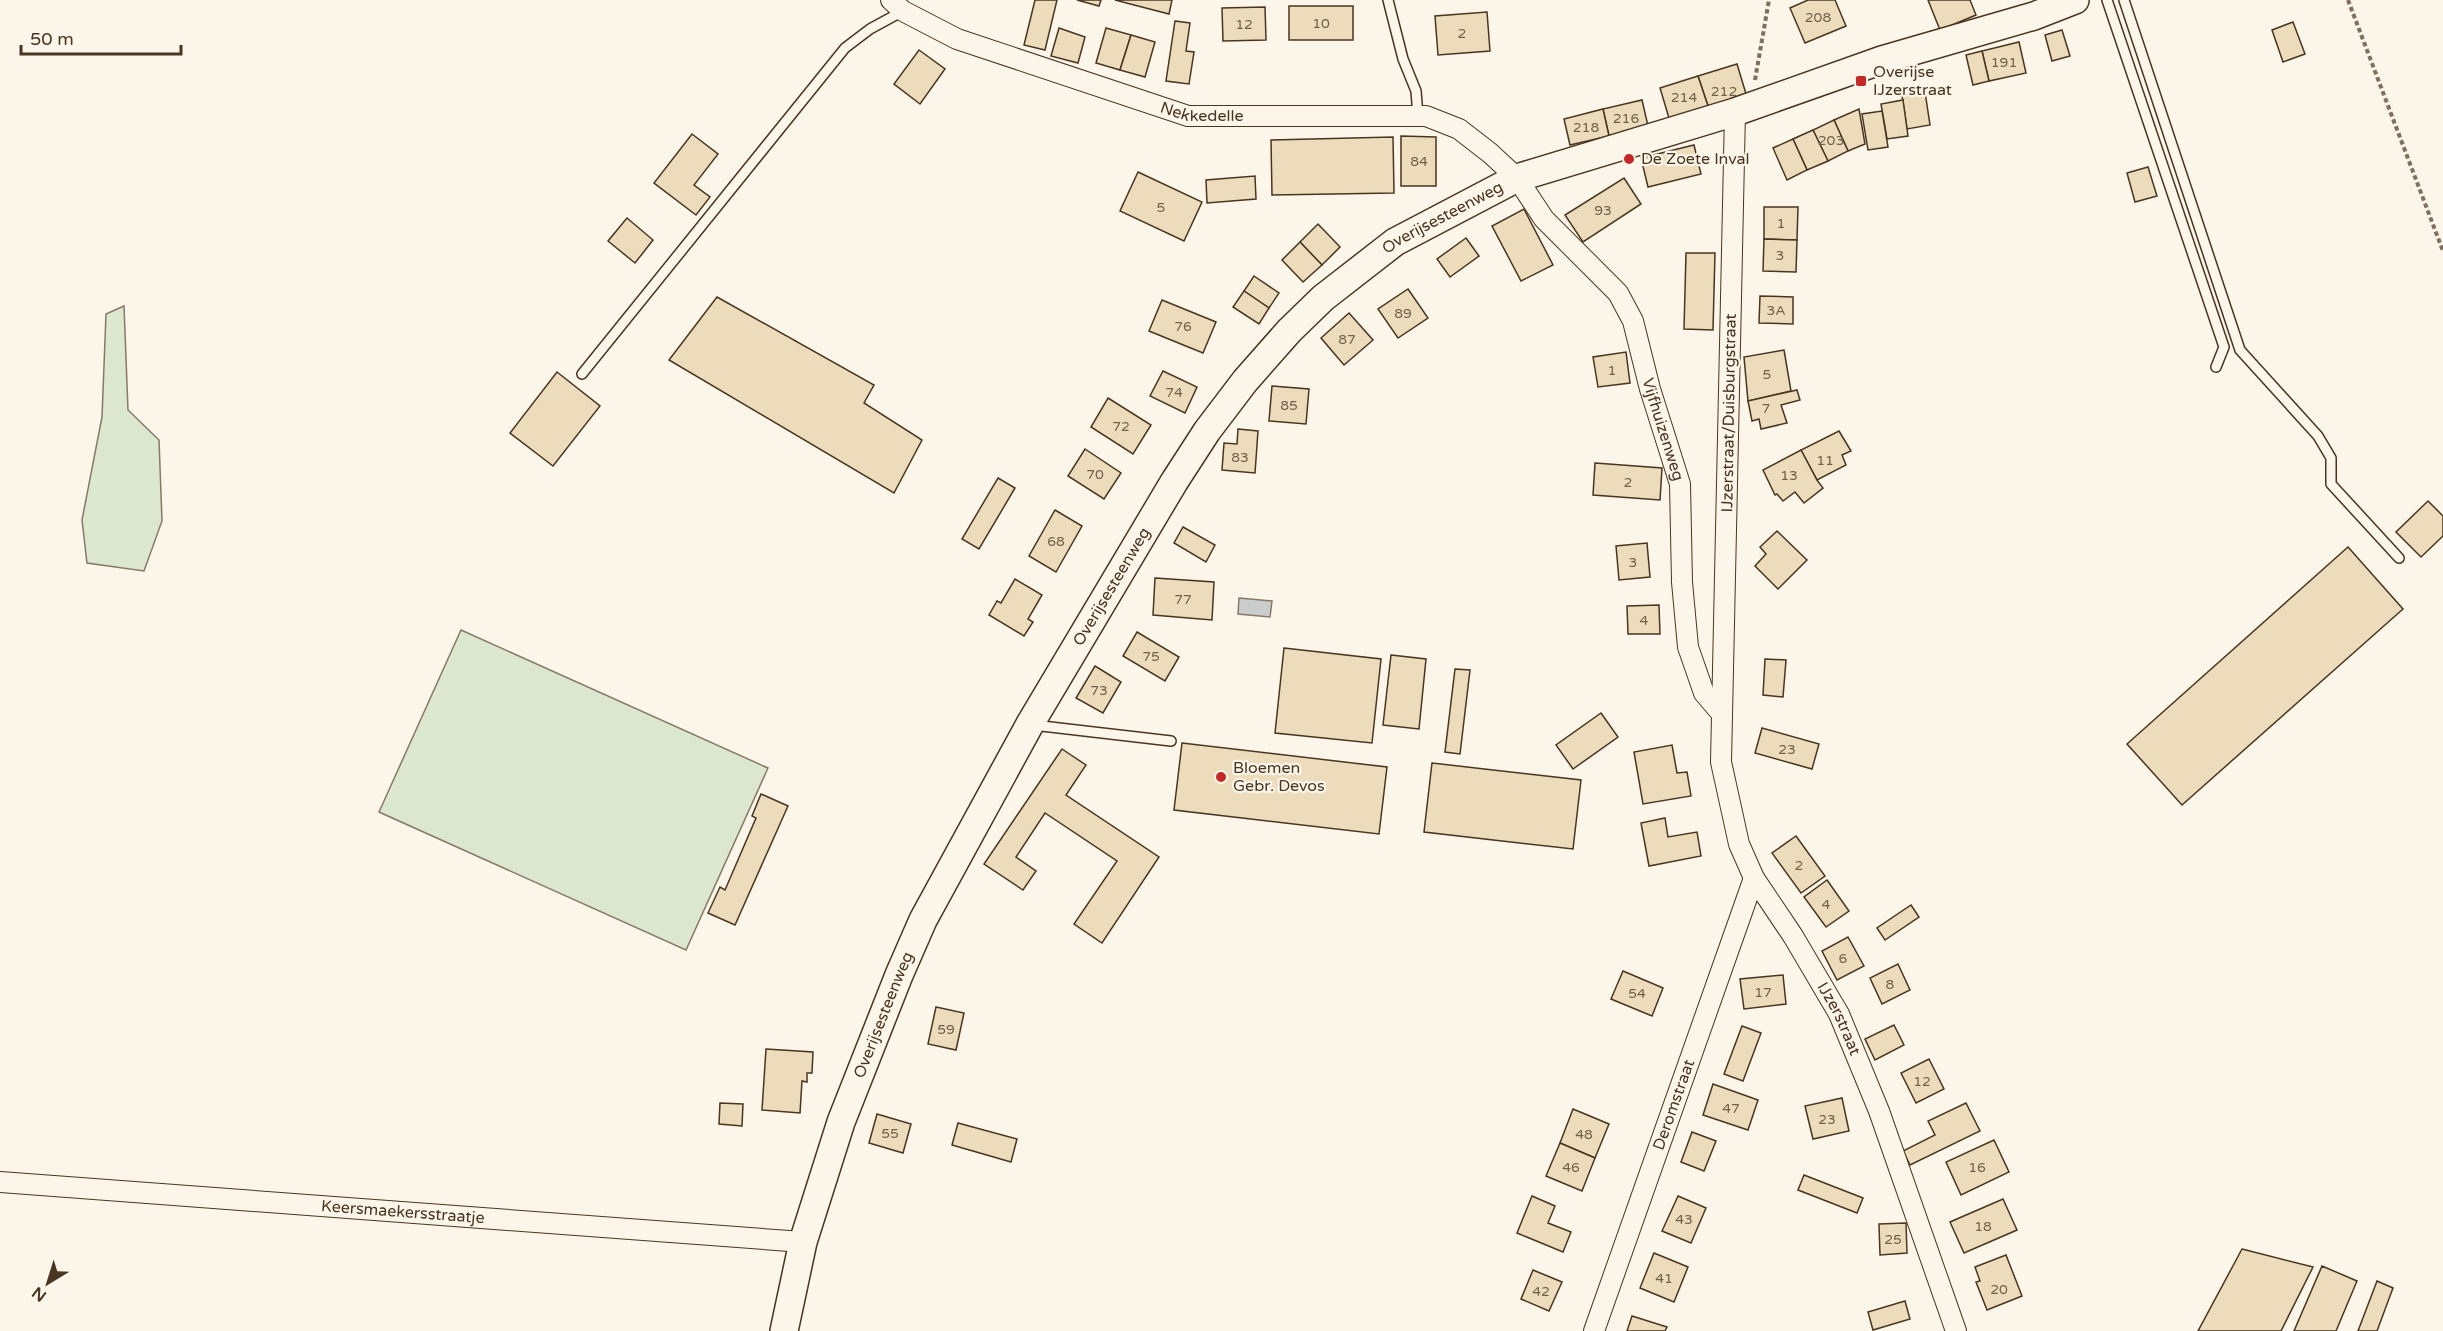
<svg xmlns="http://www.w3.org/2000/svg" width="2443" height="1331" font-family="'Varela Round',sans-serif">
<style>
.green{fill:#dce7d0;stroke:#887966;stroke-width:1.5}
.water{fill:#c9cecd;stroke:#887966;stroke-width:1.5}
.building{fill:#ecdcbc;stroke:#4a3520;stroke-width:1.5}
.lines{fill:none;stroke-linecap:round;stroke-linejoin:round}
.lane-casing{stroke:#4a3520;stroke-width:12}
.street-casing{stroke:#4a3520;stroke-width:22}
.secondary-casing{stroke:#4a3520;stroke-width:30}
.path{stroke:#7f6f5c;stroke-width:4;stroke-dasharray:4.5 3;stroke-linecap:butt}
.lane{stroke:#fbf6e9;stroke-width:9}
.street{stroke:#fbf6e9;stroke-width:20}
.secondary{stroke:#fbf6e9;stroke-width:27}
.poi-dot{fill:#c62828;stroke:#fbf6e9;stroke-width:2}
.labels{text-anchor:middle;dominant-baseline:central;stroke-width:4.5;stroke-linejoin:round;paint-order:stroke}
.number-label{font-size:14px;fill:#725f47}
.poi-label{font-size:16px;fill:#4a3520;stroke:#fbf6e9;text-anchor:start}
.street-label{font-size:16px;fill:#4a3520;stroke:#fbf6e9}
</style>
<rect width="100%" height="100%" fill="#fbf6e9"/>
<g class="green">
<path d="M124,306l4,104 31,30 3,81 -18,50 -57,-8 -5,-43 20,-103 4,-103z"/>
<path d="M461,630l307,138 -82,182 -307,-138z"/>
</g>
<path class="water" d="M1239,598l33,3 -2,16 -32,-3z"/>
<g class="building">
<path d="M1035,0h22l-12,50 -21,-5z"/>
<path d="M1077,0h24l-2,6z"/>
<path d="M1115,0h57l-3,14z"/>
<path d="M1808,0h27l11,26 -41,17 -15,-35z"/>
<path d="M1928,0h42l6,15 -36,15z"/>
<rect x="1289" y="6" width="64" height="34"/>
<path d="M1265,7l1,33 -43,1 -1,-33z"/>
<path d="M1487,12l3,39 -52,4 -3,-39z"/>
<path d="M1175,21l15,2 -4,28 8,1 -5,32 -23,-3z"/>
<path d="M2293,22l12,32 -22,8 -11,-32z"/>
<path d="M1059,28l26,9 -7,26 -27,-7z"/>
<path d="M1106,28l25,7 -11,35 -24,-7z"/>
<path d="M2062,30l8,26 -18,5 -7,-26z"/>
<path d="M1131,35l24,7 -10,35 -25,-7z"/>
<path d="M2019,42l7,31 -37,8 -7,-30z"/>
<path d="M919,50l26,19 -25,35 -26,-20z"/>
<path d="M1982,51l7,30 -16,4 -7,-30z"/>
<path d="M1737,64l13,43 -42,-1 -10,-30z"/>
<path d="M1698,76l10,30 -39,12 -9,-30z"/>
<path d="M1925,92l5,33 -23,4 -5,-34z"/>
<path d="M1642,100l6,26 -39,10 -6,-27z"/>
<path d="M1903,100l5,36 -21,3 -6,-35z"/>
<path d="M1603,109l6,27 -39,9 -6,-26z"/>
<path d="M1859,109l6,35 -17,7 -14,-31z"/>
<path d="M1882,111l6,36 -20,3 -6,-36z"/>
<path d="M1834,120l14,31 -20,10 -15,-31z"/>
<path d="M1813,130l15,31 -21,9 -14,-31z"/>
<path d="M692,134l26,20 -24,31 16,12 -14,18 -42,-32z"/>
<path d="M1401,136l35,1v49h-35z"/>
<path d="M1393,137l1,56 -122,2 -1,-55z"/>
<path d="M1793,139l14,31 -20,10 -14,-32z"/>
<path d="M1694,145l7,29 -53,13 -7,-29z"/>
<path d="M2148,167l9,29 -22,6 -8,-29z"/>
<path d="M1138,172l64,30 -18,39 -64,-30z"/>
<path d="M1255,176l1,23 -49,4 -1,-23z"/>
<path d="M1624,178l17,26 -58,38 -18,-27z"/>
<path d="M1764,207h34l-1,33 -33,-1z"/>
<path d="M1524,209l29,56 -32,16 -29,-55z"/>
<path d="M627,218l26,22 -18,23 -27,-22z"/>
<path d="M1318,224l22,23 -18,18 -22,-23z"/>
<path d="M1466,238l13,18 -29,21 -13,-18z"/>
<path d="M1764,239l33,1 -1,32 -33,-1z"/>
<path d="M1300,242l22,23 -19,17 -21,-22z"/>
<path d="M1686,253h29l-2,77 -29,-1z"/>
<path d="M1254,276l25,17 -10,15 -25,-17z"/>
<path d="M1408,289l20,29 -30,20 -20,-29z"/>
<path d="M1244,291l25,17 -10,16 -26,-17z"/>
<path d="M1760,296l33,1v27l-34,-1z"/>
<path d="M717,297l157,88 -10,18 58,37 -28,53 -225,-133z"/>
<path d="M1162,300l54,22 -13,31 -54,-22z"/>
<path d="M1349,313l24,27 -29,25 -23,-27z"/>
<path d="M1784,350l7,41 -43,10 -4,-44z"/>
<path d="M1626,352l4,31 -32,4 -5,-30z"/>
<path d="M1163,371l34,16 -12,26 -35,-17z"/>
<path d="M557,372l43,34 -47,60 -43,-33z"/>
<path d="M1272,386l37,3 -3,35 -37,-3z"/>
<path d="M1797,390l3,10 -19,5 6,18 -26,6 -2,-10 -7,2 -4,-20z"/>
<path d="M1108,398l43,27 -18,29 -42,-27z"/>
<path d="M1238,429l20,2 -3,42 -33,-3 2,-27 13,1z"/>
<path d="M1839,431l12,20 -9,4 4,10 -29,15 -16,-30z"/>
<path d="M1085,449l36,24 -17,26 -36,-23z"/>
<path d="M1801,450l16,30 6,8 -19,15 -9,-11 -12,9 -6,-7 -2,1 -12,-25z"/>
<path d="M1595,463l67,5 -2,32 -67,-5z"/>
<path d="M998,478l17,10 -36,61 -17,-10z"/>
<path d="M2428,501l15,15v20l-22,21 -25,-25z"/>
<path d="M1055,510l27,16 -26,46 -27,-16z"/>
<path d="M1183,527l32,18 -9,17 -32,-19z"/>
<path d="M1777,531l30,29 -29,29 -23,-23 11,-12 -6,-7z"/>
<path d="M1647,543l3,34 -31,3 -3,-34z"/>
<path d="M2348,547l55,62 -221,196 -55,-61z"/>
<path d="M1155,578l59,4 -2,38 -59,-5z"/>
<path d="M1015,579l27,16 -14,24 5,3 -9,14 -35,-21 8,-14 4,2z"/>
<path d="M1659,605l1,29h-32l-1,-28z"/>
<path d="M1137,632l42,25 -14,24 -42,-25z"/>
<path d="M1284,648l97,11 -9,84 -97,-10z"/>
<path d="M1391,655l35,4 -7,70 -36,-4z"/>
<path d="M1765,659l21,1 -3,37 -20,-2z"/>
<path d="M1095,666l26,16 -18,31 -27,-15z"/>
<path d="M1455,669l15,1 -10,84 -15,-2z"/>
<path d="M1601,713l17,24 -45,32 -17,-24z"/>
<path d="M1762,728l57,16 -7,25 -57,-16z"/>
<path d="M1182,743l205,24 -8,67 -205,-24z"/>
<path d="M1672,745l5,28 10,-1 4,24 -48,8 -9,-52z"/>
<path d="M1062,749l24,16 -20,30 93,62 -57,86 -28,-19 43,-63 -72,-48 -29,44 20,14 -13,19 -39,-26z"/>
<path d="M1432,763l149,17 -8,69 -149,-17z"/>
<path d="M761,794l27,12 -53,119 -27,-12 12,-26 5,3 31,-72 -4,-2z"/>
<path d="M1665,818l3,19 29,-5 4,24 -52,10 -8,-43z"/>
<path d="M1796,836l29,40 -24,17 -29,-40z"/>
<path d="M1827,880l22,31 -23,16 -22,-30z"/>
<path d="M1911,905l8,12 -34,23 -8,-12z"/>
<path d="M1848,937l16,29 -27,14 -15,-29z"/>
<path d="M1898,964l12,26 -28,14 -12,-26z"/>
<path d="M1623,971l40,17 -11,28 -41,-17z"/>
<path d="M1783,975l3,29 -42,5 -4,-30z"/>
<path d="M936,1007l28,6 -8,37 -28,-6z"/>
<path d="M1894,1025l10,20 -29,15 -10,-21z"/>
<path d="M1742,1026l19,7 -18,48 -19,-7z"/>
<path d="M766,1049l47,3 -1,21h-5v9l-5,-1 -2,32 -38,-3z"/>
<path d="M1929,1059l15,30 -28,14 -15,-30z"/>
<path d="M1713,1084l45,16 -10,30 -45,-15z"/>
<path d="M1842,1098l7,33 -36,8 -8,-33z"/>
<path d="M720,1103l23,1 -1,22 -23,-2z"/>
<path d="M1966,1103l14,28 -70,34 -7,-14 32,-16 -7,-14z"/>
<path d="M1573,1109l36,15 -14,34 -35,-15z"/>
<path d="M877,1114l34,10 -8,29 -34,-10z"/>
<path d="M958,1123l59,16 -6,23 -59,-17z"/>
<path d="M1692,1132l24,9 -12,30 -23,-9z"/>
<path d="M1994,1140l15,32 -48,23 -15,-33z"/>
<path d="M1560,1143l35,15 -13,33 -36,-15z"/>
<path d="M1804,1175l59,23 -6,15 -59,-23z"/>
<path d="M1532,1196l23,10 -7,17 23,9 -8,20 -46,-19z"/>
<path d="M1678,1196l28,12 -15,35 -29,-12z"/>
<path d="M2003,1199l14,31 -53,23 -14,-31z"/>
<path d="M1906,1223l1,30 -27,2 -1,-31z"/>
<path d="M2242,1249l71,18 -32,64h-83z"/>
<path d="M1654,1253l34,14 -14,35 -34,-14z"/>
<path d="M2006,1255l16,41 -35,14 -11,-28 4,-1 -5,-14z"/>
<path d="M2322,1266l35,15 -21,50h-42z"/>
<path d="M1533,1270l29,12 -13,29 -28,-12z"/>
<path d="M2377,1281l16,7 -16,43h-19z"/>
<path d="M1905,1301l5,18 -37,11 -5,-18z"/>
<path d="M1632,1316l35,11 -2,4h-38z"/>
</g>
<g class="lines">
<defs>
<g id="lane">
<path d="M1388,0l15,59 13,32 2,25"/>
<path d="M2107,0l117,347 -8,20"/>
<path d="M2124,0l116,350 78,86 13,22v26l68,74"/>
<path d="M582,374l263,-326 25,-19 33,-18"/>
<path d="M1033,725l138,16"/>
</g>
<g id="street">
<path id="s1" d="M891,0l12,11 54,28 231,77h238l33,13 31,24 27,25 27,41 74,74 15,28 17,68 30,95 2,98 6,65 16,46 17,20"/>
<path id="s2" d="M1735,112l-14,650 18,82 15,34 39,58 46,78 40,97 77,220"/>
<path id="s3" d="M0,1182l803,60"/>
<path id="s4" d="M1594,1331l160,-453"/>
</g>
<g id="secondary">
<path id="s5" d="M784,1331l19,-89 38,-120 58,-147 24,-55 107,-196 144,-242 33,-51 38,-50 44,-50 34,-33 72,-56 122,-64 218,-66 147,-52 152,-44 41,-16"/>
</g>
</defs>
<use href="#lane" class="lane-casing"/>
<use href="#street" class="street-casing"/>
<use href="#secondary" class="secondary-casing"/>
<g class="path">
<path d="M2348,0l95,251"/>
<path d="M1755,80l14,-80"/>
</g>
<use href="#lane" class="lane"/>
<use href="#street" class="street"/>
<use href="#secondary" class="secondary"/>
</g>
<g class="poi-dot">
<rect x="1855" y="75" width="12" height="12" rx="3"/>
<circle cx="1629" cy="159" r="6"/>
<circle cx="1221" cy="777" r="6"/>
</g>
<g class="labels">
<g class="number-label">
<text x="1818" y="17">208</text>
<text x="1321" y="23">10</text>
<text x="1244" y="24">12</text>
<text x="1462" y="33">2</text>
<text x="2004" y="62">191</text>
<text x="1724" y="91">212</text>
<text x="1684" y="97">214</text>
<text x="1626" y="118">216</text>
<text x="1586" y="127">218</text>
<text x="1831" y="140">203</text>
<text x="1419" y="161">84</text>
<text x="1161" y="207">5</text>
<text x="1603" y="210">93</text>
<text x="1781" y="223">1</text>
<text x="1780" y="255">3</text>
<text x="1776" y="310">3A</text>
<text x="1403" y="313">89</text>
<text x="1183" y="326">76</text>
<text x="1347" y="339">87</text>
<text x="1612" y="370">1</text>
<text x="1767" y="374">5</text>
<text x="1174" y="392">74</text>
<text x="1289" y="405">85</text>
<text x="1766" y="408">7</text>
<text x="1121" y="426">72</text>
<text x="1240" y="457">83</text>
<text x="1825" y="460">11</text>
<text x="1095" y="474">70</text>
<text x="1789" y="475">13</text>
<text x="1628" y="482">2</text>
<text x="1056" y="541">68</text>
<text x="1633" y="562">3</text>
<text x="1183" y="599">77</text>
<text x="1644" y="620">4</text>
<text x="1151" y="656">75</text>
<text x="1099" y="690">73</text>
<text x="1787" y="749">23</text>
<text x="1799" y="865">2</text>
<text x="1826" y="904">4</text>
<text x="1843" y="958">6</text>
<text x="1890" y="984">8</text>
<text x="1763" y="992">17</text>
<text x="1637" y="993">54</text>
<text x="946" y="1029">59</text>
<text x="1922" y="1081">12</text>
<text x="1731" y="1108">47</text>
<text x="1827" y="1119">23</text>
<text x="890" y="1133">55</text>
<text x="1584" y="1134">48</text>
<text x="1571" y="1167">46</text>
<text x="1977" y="1167">16</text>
<text x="1684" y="1219">43</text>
<text x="1983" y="1226">18</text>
<text x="1893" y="1239">25</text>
<text x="1664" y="1278">41</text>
<text x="1999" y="1289">20</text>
<text x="1541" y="1291">42</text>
</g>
<g class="poi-label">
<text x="1873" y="72">Overijse<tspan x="1873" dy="18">IJzerstraat</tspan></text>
<text x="1641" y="159">De Zoete Inval</text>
<text x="1233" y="768">Bloemen<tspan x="1233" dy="18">Gebr. Devos</tspan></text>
</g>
<g class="street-label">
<text stroke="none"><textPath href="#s1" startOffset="334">Nekkedelle</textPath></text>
<text stroke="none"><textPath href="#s5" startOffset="1322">Overijsesteenweg</textPath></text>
<text transform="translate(1729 413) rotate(-89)">IJzerstraat/Duisburgstraat</text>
<text stroke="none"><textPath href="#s1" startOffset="968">Vijfhuizenweg</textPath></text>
<text stroke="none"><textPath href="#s5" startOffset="818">Overijsesteenweg</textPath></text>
<text stroke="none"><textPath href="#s5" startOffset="332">Overijsesteenweg</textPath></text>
<text stroke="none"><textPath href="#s2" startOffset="936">IJzerstraat</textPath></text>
<text stroke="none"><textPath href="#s4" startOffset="240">Deromstraat</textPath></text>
<text stroke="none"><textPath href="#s3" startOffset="404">Keersmaekersstraatje</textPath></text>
</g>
</g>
<g transform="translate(48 1283) rotate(218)" stroke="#fbf6e9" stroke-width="4.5" paint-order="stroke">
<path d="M0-4.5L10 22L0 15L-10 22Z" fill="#4a3520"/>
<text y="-9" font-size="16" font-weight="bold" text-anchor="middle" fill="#4a3520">N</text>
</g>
<path d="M21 45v9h160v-9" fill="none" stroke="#4a3520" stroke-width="3"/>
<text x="30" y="45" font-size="18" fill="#4a3520" stroke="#fbf6e9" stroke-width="4.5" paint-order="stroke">50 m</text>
</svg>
